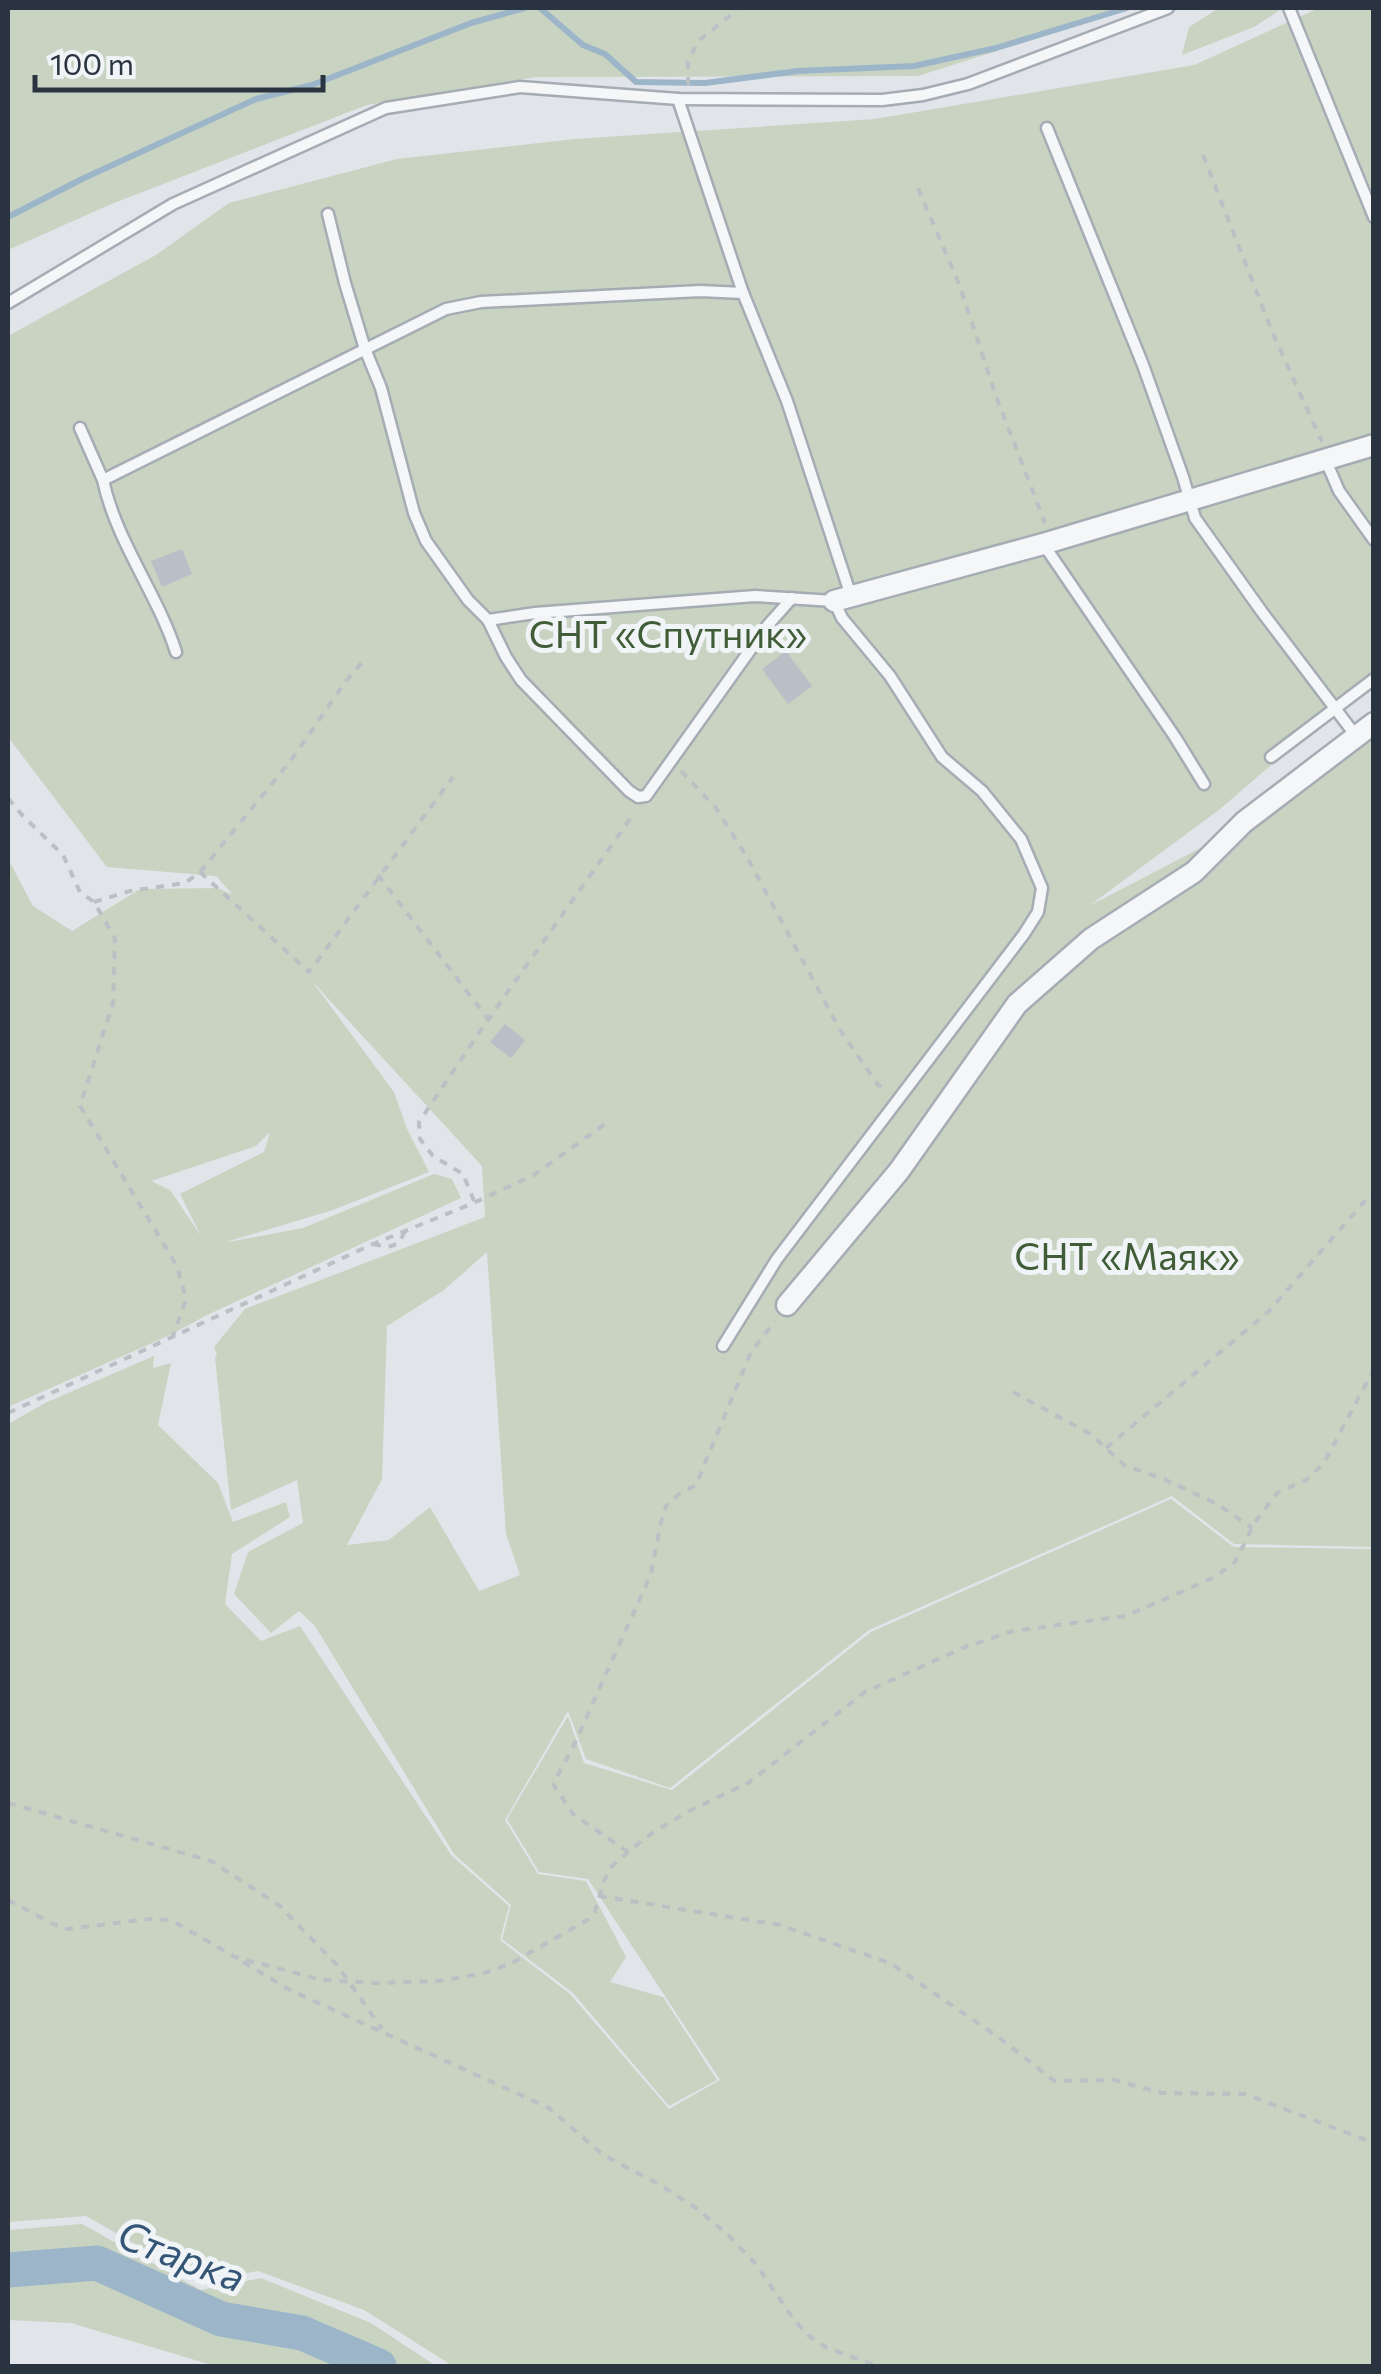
<svg xmlns="http://www.w3.org/2000/svg" width="1381" height="2374" font-family="Commissioner,sans-serif">
<style>
.green{fill:#c8d3c2;fill-rule:evenodd}
.lines{fill:none;stroke-linecap:round;stroke-linejoin:round}
.stream{stroke:#9db5c9;stroke-width:6}
.river{stroke:#9db5c9;stroke-width:35}
.building{fill:#b8bfc6}
.lane-casing{stroke:#a6acb4;stroke-width:15}
.street-casing{stroke:#a6acb4;stroke-width:25}
.path{stroke:#bbc0c5;stroke-width:4;stroke-dasharray:8 8;stroke-linecap:butt}
.lane{stroke:#f4f6f8;stroke-width:10}
.street{stroke:#f4f6f8;stroke-width:20}
.labels{text-anchor:middle;dominant-baseline:central;stroke-width:10;stroke-linejoin:round;paint-order:stroke}
.park-label{font-size:38px;fill:#415d37;stroke:#f1f4f7}
.water-label{font-size:40px;font-style:italic;fill:#345575;stroke:#f1f4f7}
</style>
<rect width="100%" height="100%" fill="#e1e5ea"/>
<g class="green">
<path d="M8,8h1125l-215,68 -382,1 -169,28 -258,100 -101,45z"/>
<path d="M1219,8h64l-29,19 -72,28 7,-28z"/>
<path d="M1319,8h54v669l-153,132 -131,97 204,-106 80,-65v812l-139,-3 -62,-48 -303,134 -199,158 -84,-29 -18,-48 -63,109 33,54 48,7 40,76 -16,25 53,15 54,83 -48,26 -96,-113 -71,-54 9,-34 -57,-51 -139,-228 -16,-15 -28,22 -37,-39 14,-42 55,-29 -6,-43 -66,30 -16,-152 2,-3 -3,-8 31,-38 240,-92 -3,-51 -170,-185 82,111 13,37 22,43 -96,38 -110,33 80,-15 131,-54 18,5 9,19 -254,117 -37,20 -162,72v-548l25,47 39,25 68,-42 78,-1 15,7 -17,-19 -109,-9 -99,-130v-401l148,-81 73,-52 168,-44 178,-20 300,-20 319,-54zM270,1132l-6,20 -84,42 21,42 -31,-46 -19,-9 105,-35zM487,1252l19,282 14,41 -41,16 -49,-84 -41,33 -42,5 35,-66 5,-153 57,-36z"/>
<path d="M154,1356l-1,12 18,-5 -13,62 60,58 15,39 53,-20 4,15 -58,37 -7,50 36,37 39,-15 152,230 57,50 -9,34 70,54 99,115 51,-29 -132,-201 -49,-7 -32,-53 61,-103 16,47 88,27 199,-158 300,-133 63,48 139,2v817h-920l-89,-56 -106,-39 -57,10 -115,-65 -78,6v-798l37,-21z"/>
<path d="M82,2224l119,66 60,-12 110,45 65,43h-221l-144,-43 -63,-3v-90z"/>
</g>
<g class="lines">
<g class="stream">
<path d="M540,8l43,37 22,9 31,28 69,1 93,-12 116,-5 82,-18 131,-40"/>
<path d="M8,217l74,-38 174,-80 56,-14 159,-62 54,-15"/>
</g>
<path class="river" d="M8,2270l89,-7 124,56 81,14 77,33"/>
</g>
<g class="building">
<path d="M182,549l10,25 -30,13 -11,-26z"/>
<path d="M786,651l26,35 -24,18 -26,-35z"/>
<path d="M505,1024l20,16 -14,18 -21,-16z"/>
</g>
<g class="lines">
<defs>
<g id="lane">
<path d="M1289,8l85,209"/>
<path d="M678,99l65,194"/>
<path d="M1047,128l96,237 40,112 12,41 67,94 94,124"/>
<path d="M328,214l17,69 20,66 16,39 33,125 12,28 42,59 20,20 47,-7 220,-17 79,5 8,17 48,58 52,81 40,34 39,48 21,49 -4,24 -14,22 -247,325 -54,87"/>
<path d="M8,303l165,-99 213,-96 134,-21 158,12 204,1 41,-5 45,-11 200,-76"/>
<path d="M80,428l23,52"/>
<path d="M1326,461l13,30 35,49"/>
<path d="M1044,545l131,192 29,47"/>
<path d="M488,620l18,37 15,23 108,111 9,6 8,-1 122,-171 24,-27"/>
<path d="M176,652c-19,-59 -60,-111 -73,-172l343,-171 35,-7 219,-11 43,2 44,108 64,195"/>
<path d="M1271,757l103,-78"/>
</g>
<g id="street">
<path d="M834,601l209,-57 331,-99"/>
<path d="M787,1305l112,-134 118,-167 74,-65 103,-67 50,-50 130,-99"/>
</g>
</defs>
<use href="#lane" class="lane-casing"/>
<use href="#street" class="street-casing"/>
<g class="path">
<path d="M688,85v-23l10,-21 42,-33"/>
<path d="M1203,155l70,179 49,108"/>
<path d="M918,188l41,96 37,112 49,127"/>
<path d="M681,771l35,37 31,49 93,173 38,55 8,4"/>
<path d="M8,798l14,17 41,40 17,37 14,10 21,36 -2,65 -33,103 97,160 9,33 -13,37"/>
<path d="M200,872l109,100 144,-195"/>
<path d="M378,875l110,144"/>
<path d="M94,902l36,-11 55,-8 15,-11 92,-113 54,-78 19,-22"/>
<path d="M474,1201l-11,-27 -30,-18 -13,-17 -1,-17 64,-95 152,-215"/>
<path d="M373,1244l15,3 11,-4 6,-12"/>
<path d="M1013,1392l79,43 32,30 42,15 51,24 35,24"/>
<path d="M8,1413l365,-169 96,-39 65,-30 75,-54"/>
<path d="M1106,1448l162,-136 103,-118h3"/>
<path d="M8,1803l203,58 69,45 57,59 45,64"/>
<path d="M628,1852l-55,-38 -20,-30 22,-41 76,-169 10,-52 5,-16 13,-12 17,-9 55,-133 24,-31"/>
<path d="M599,1896l181,29 110,38 111,76 53,42 60,-1 48,13 83,1 129,49"/>
<path d="M8,1900l43,23 16,6 83,-10 21,1 64,37 87,23 54,3 63,-2 42,-7 29,-10 79,-45 6,-7 9,-31 8,-15 34,-29 41,-25 61,-29 117,-91 100,-45 48,-16 113,-15 89,-39 20,-15 20,-40 22,-29 29,-13 18,-17 50,-94"/>
<path d="M243,1962l49,29 257,117 54,47 54,28 39,25 31,26 28,29 40,58 14,15 18,12 50,18"/>
</g>
<use href="#lane" class="lane"/>
<use href="#street" class="street"/>
</g>
<g class="labels">
<g class="park-label">
<text x="668" y="632">СНТ «Спутник»</text>
<text x="1127" y="1254">СНТ «Маяк»</text>
</g>
<g class="water-label">
<text transform="translate(182 2254) rotate(21)">Старка</text>
</g>
</g>
<rect width="1381" height="2374" fill="none" stroke="#2a3441" stroke-width="20"/>
<path d="M35 75v15h288v-15" fill="none" stroke="#2a3441" stroke-width="5"/>
<text x="50" y="75" font-size="30" fill="#2a3441" stroke="#f1f4f7" stroke-width="8" paint-order="stroke">100 m</text>
</svg>
